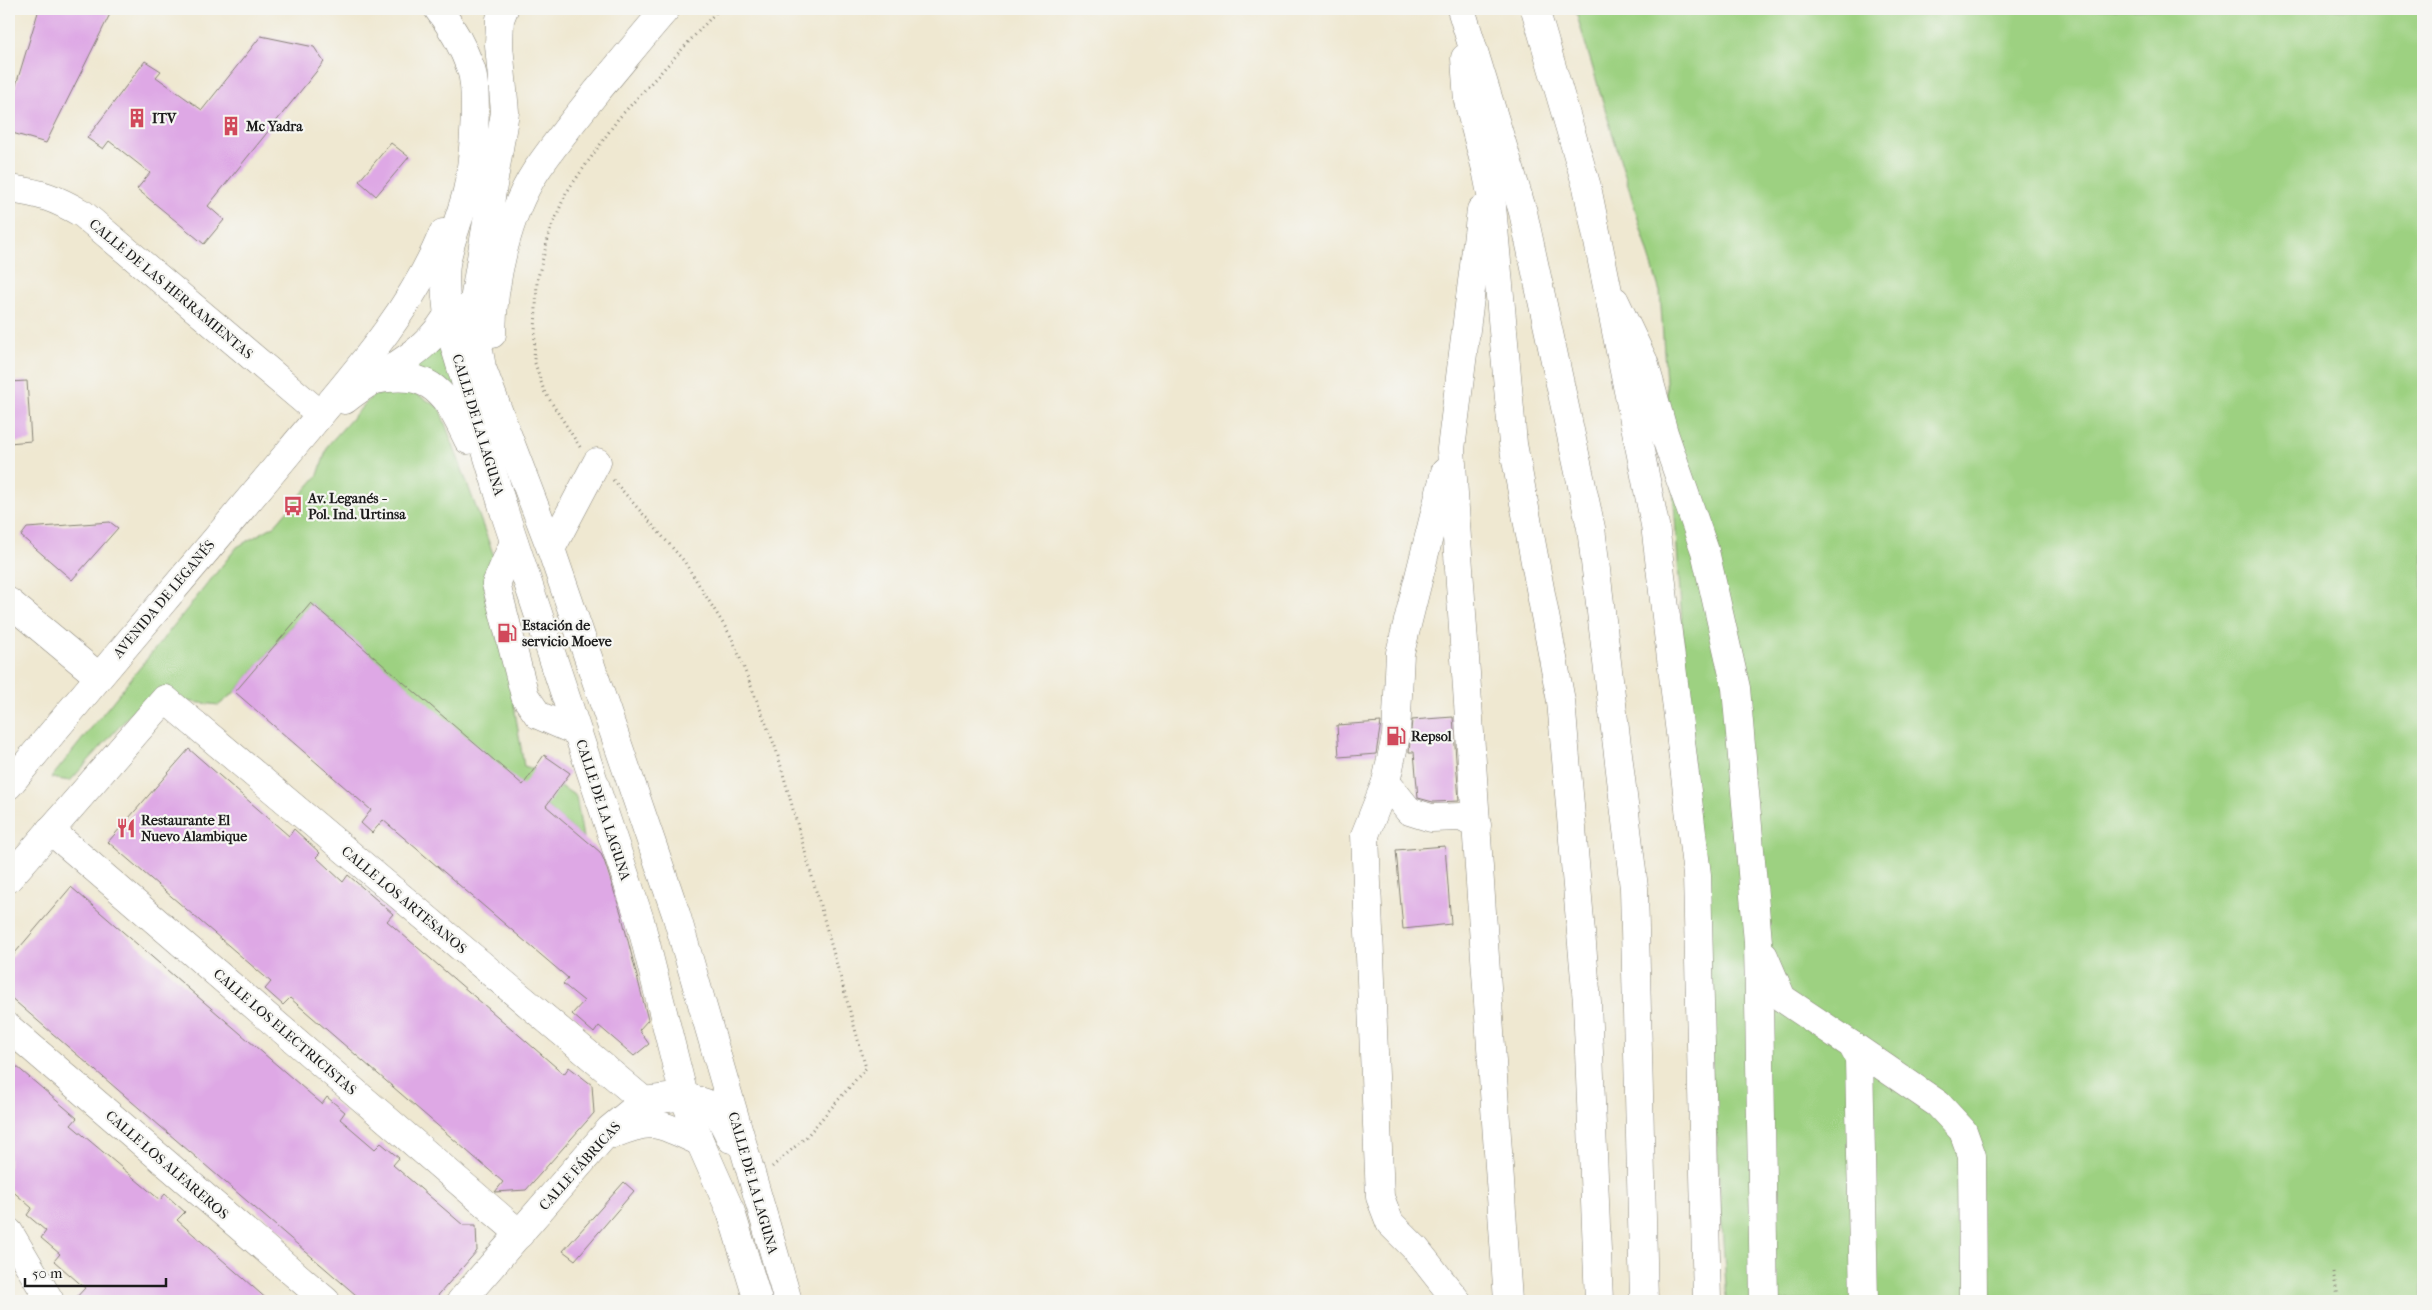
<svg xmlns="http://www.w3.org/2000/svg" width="2432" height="1310" font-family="'IM FELL French Canon',serif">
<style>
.green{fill:#9dd181;stroke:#5c764e}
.building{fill:#dea8e5}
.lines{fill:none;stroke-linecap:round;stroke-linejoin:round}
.minor-casing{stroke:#868276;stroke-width:29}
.highway-casing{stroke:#868276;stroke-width:29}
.path{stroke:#868276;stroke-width:3;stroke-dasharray:1 4;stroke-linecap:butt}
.minor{stroke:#fff;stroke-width:28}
.highway{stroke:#fff;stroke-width:28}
.labels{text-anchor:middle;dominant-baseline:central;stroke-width:4.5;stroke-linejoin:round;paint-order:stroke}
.poi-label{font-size:14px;font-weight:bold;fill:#1c1c1c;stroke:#f6f6f2;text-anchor:start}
.street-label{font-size:14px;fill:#1c1c1c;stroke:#f6f6f2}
</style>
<rect width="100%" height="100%" fill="#f6f6f2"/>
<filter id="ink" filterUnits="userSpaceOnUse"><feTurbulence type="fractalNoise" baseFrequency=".02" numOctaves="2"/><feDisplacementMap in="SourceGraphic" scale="10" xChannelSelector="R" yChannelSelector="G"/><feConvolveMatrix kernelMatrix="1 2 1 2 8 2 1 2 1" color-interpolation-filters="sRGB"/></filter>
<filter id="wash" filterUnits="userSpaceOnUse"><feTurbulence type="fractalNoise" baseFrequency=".0096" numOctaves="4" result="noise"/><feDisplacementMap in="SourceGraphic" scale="20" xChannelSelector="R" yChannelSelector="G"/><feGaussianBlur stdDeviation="1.12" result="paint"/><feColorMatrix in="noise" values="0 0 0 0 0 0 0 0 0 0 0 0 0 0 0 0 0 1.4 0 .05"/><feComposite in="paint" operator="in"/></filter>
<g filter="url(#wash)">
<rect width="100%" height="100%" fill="#efe8d1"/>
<g class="green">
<path d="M1575,9h848v1292h-696l-67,-1009z"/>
<path d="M446,337l15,62 -49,-31z"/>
<path d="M405,388l34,19 59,160 -13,29 24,79 15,91 10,3 42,27 7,42 -272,-235 -76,89 -16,13 -54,-6 -27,7 -68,75 -19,-3 186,-231 37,-21 44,-51 10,-30 44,-49z"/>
</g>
<g id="blocks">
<g class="building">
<path d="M39,9h55l16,5 -64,129 -37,-11v-24z"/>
<path d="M261,36l53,11 10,15 -116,144 16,14 -20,24 -67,-55 13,-16 -41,-32 -6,8 -16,-11 58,-77 16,10 -5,6 46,33z"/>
<path d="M391,143l18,14 -33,39 -17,-15z"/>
<path d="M27,381l4,60 -22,2v-61z"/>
<path d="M110,522l8,6 -46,52 -51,-44 6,-8z"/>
<path d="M311,603l212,182 21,-30 26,18 -24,33 54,46 4,8 17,53 27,107 -9,10 10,14 -15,12 -35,-30 -5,7 -22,-19 12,-13 -21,-17 5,-6 -185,-158 -11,13 -11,-10 10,-13 -136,-118z"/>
<path d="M1453,717l6,84 -26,1 -15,-4 -4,-46h-5l3,-32z"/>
<path d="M1381,722l-5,32 -37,3 -2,-32z"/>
<path d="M189,749l100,87 5,-7 26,24 -4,4 27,25 5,-7 45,39 -6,7 177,153 5,-7 23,18 2,28 -68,77 -31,2 8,-10 -213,-184 -7,7 -18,-16 6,-7 -163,-140z"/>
<path d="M1445,846l6,78 -48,5 -7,-79z"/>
<path d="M71,887l251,217 5,-7 18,15 -5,7 35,30 6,-6 18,15 -6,7 70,60h13l1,26 -44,50h-70l-354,-305v-36z"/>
<path d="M9,1060l68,58 -6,7 89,75 5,-6 20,18 -8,8 92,81h-196l12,-13 -31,-27 6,-7 -19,-16 5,-7 -19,-16 5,-7 -23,-20z"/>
<path d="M624,1182l10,9 -59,69 -12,-9z"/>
</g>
</g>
</g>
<g filter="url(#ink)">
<use href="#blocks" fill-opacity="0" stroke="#868276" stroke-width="1"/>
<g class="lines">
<defs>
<g id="minor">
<path d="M438,9c14,18 25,38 33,60 8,25 2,95 -4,122 -6,25 -17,48 -21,73 -3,26 2,55 8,80l51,170 135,406 44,176 16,46 31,70 27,89"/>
<path d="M504,9l-4,10 -1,26 6,67 -31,189 1,27 7,40 69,181 125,365 112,387"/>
<path d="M1486,169l5,25 22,250 48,257 26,301 12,299"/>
<path d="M9,189c32,4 46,9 74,25l237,200"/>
<path d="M1481,210l-30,239 57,852"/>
<path d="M1615,301l29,61 20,71 41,118 31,137 22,254 6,359"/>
<path d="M492,334c1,-52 15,-119 44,-163 19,-28 41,-55 62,-81 23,-27 45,-55 68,-81"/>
<path d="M375,380c57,-11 71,14 93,60"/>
<path d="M345,400c39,-32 84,-44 107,-93"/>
<path d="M1445,472l-45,181 -4,83 -10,46 -21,53 15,362 10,26 26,26 41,52"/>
<path d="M514,542l-18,42 29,112 13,19 39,17"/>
<path d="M551,549l46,-87"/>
<path d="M9,602l89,74"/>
<path d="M1386,782l23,29 22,7 30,-1 16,8"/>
<path d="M9,785c92,-112 187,-221 280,-333 56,-68 120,-136 154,-219"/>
<path d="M50,830l470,404"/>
<path d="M9,878l156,-179 479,402"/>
<path d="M1764,956l18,42 70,47 7,13 5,243"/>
<path d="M9,1028l317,273"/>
<path d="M1852,1045l86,59 25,27 9,25 1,145"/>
<path d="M614,1134c42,-18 47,-9 86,8"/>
<path d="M9,1232l41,69"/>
<path d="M461,1301l149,-172 34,-28 40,-5 22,7 13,12 12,24"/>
</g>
<g id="highway">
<path d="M1461,9l62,203 68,316 43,360 10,413"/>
<path d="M1535,9l52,178 68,338 42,350 10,426"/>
<path d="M1465,58l3,43 18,68"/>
</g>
</defs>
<use href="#minor" class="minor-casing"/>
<use href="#highway" class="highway-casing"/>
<g class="path">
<path d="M580,447l-36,-56 -10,-31 3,-79 13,-50 16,-38 52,-74 101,-110"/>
<path d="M613,480l71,81 48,77 44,111 90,319 -60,69 -34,30"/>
<path d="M2333,1272l6,29"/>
</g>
<use href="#minor" class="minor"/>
<use href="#highway" class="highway"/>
</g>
</g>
<defs>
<symbol id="building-bare" viewBox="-9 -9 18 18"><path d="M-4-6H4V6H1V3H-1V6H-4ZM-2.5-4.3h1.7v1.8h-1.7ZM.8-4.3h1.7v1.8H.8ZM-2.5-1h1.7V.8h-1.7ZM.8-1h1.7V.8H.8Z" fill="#d1495b" stroke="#f6f6f2" stroke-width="2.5" paint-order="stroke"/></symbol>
<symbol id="bus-bare" viewBox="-9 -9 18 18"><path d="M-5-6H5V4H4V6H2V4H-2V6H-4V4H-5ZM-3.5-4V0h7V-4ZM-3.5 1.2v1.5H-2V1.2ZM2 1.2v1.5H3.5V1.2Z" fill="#d1495b" stroke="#f6f6f2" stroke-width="2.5" paint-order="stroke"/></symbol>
<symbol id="fuel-bare" viewBox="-9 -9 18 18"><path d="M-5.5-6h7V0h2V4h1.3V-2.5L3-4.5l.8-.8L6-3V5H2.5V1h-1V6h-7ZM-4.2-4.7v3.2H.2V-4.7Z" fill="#d1495b" stroke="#f6f6f2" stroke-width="2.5" paint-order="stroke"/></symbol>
<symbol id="restaurant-bare" viewBox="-9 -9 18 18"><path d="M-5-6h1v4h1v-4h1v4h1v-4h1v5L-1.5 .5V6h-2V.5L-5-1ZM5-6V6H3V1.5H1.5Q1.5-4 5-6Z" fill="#d1495b" stroke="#f6f6f2" stroke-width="2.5" paint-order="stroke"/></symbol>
</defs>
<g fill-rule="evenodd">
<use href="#building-bare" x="123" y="104" width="28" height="28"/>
<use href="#building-bare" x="217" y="112" width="28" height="28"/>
<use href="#bus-bare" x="279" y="492" width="28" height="28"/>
<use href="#fuel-bare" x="493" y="619" width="28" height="28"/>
<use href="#fuel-bare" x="1382" y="722" width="28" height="28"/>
<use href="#restaurant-bare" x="112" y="814" width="28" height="28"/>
</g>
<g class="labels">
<g class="poi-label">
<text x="152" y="118">ITV</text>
<text x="246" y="126">Mc Yadra</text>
<text x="308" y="498">Av. Leganés -<tspan x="308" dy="16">Pol. Ind. Urtinsa</tspan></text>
<text x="522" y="625">Estación de<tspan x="522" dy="16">servicio Moeve</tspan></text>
<text x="1411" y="736">Repsol</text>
<text x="141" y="820">Restaurante El<tspan x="141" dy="16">Nuevo Alambique</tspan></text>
</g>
<g class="street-label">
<text transform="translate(171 289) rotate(40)">CALLE DE LAS HERRAMIENTAS</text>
<text transform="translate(478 425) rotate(73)">CALLE DE LA LAGUNA</text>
<text transform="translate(164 599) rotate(-50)">AVENIDA DE LEGANÉS</text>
<text transform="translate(603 810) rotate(72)">CALLE DE LA LAGUNA</text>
<text transform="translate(404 900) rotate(40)">CALLE LOS ARTESANOS</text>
<text transform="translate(285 1032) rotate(41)">CALLE LOS ELECTRICISTAS</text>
<text transform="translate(167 1165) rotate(41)">CALLE LOS ALFAREROS</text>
<text transform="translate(580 1166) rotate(-48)">CALLE FÁBRICAS</text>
<text transform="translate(753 1183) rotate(74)">CALLE DE LA LAGUNA</text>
</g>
</g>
<rect width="2432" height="1310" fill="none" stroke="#f6f6f2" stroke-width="30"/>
<path d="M25 1278v8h141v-8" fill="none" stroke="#1c1c1c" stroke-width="2.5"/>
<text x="32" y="1278" font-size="15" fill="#1c1c1c" stroke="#f6f6f2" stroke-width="4" paint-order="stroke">50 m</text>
</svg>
